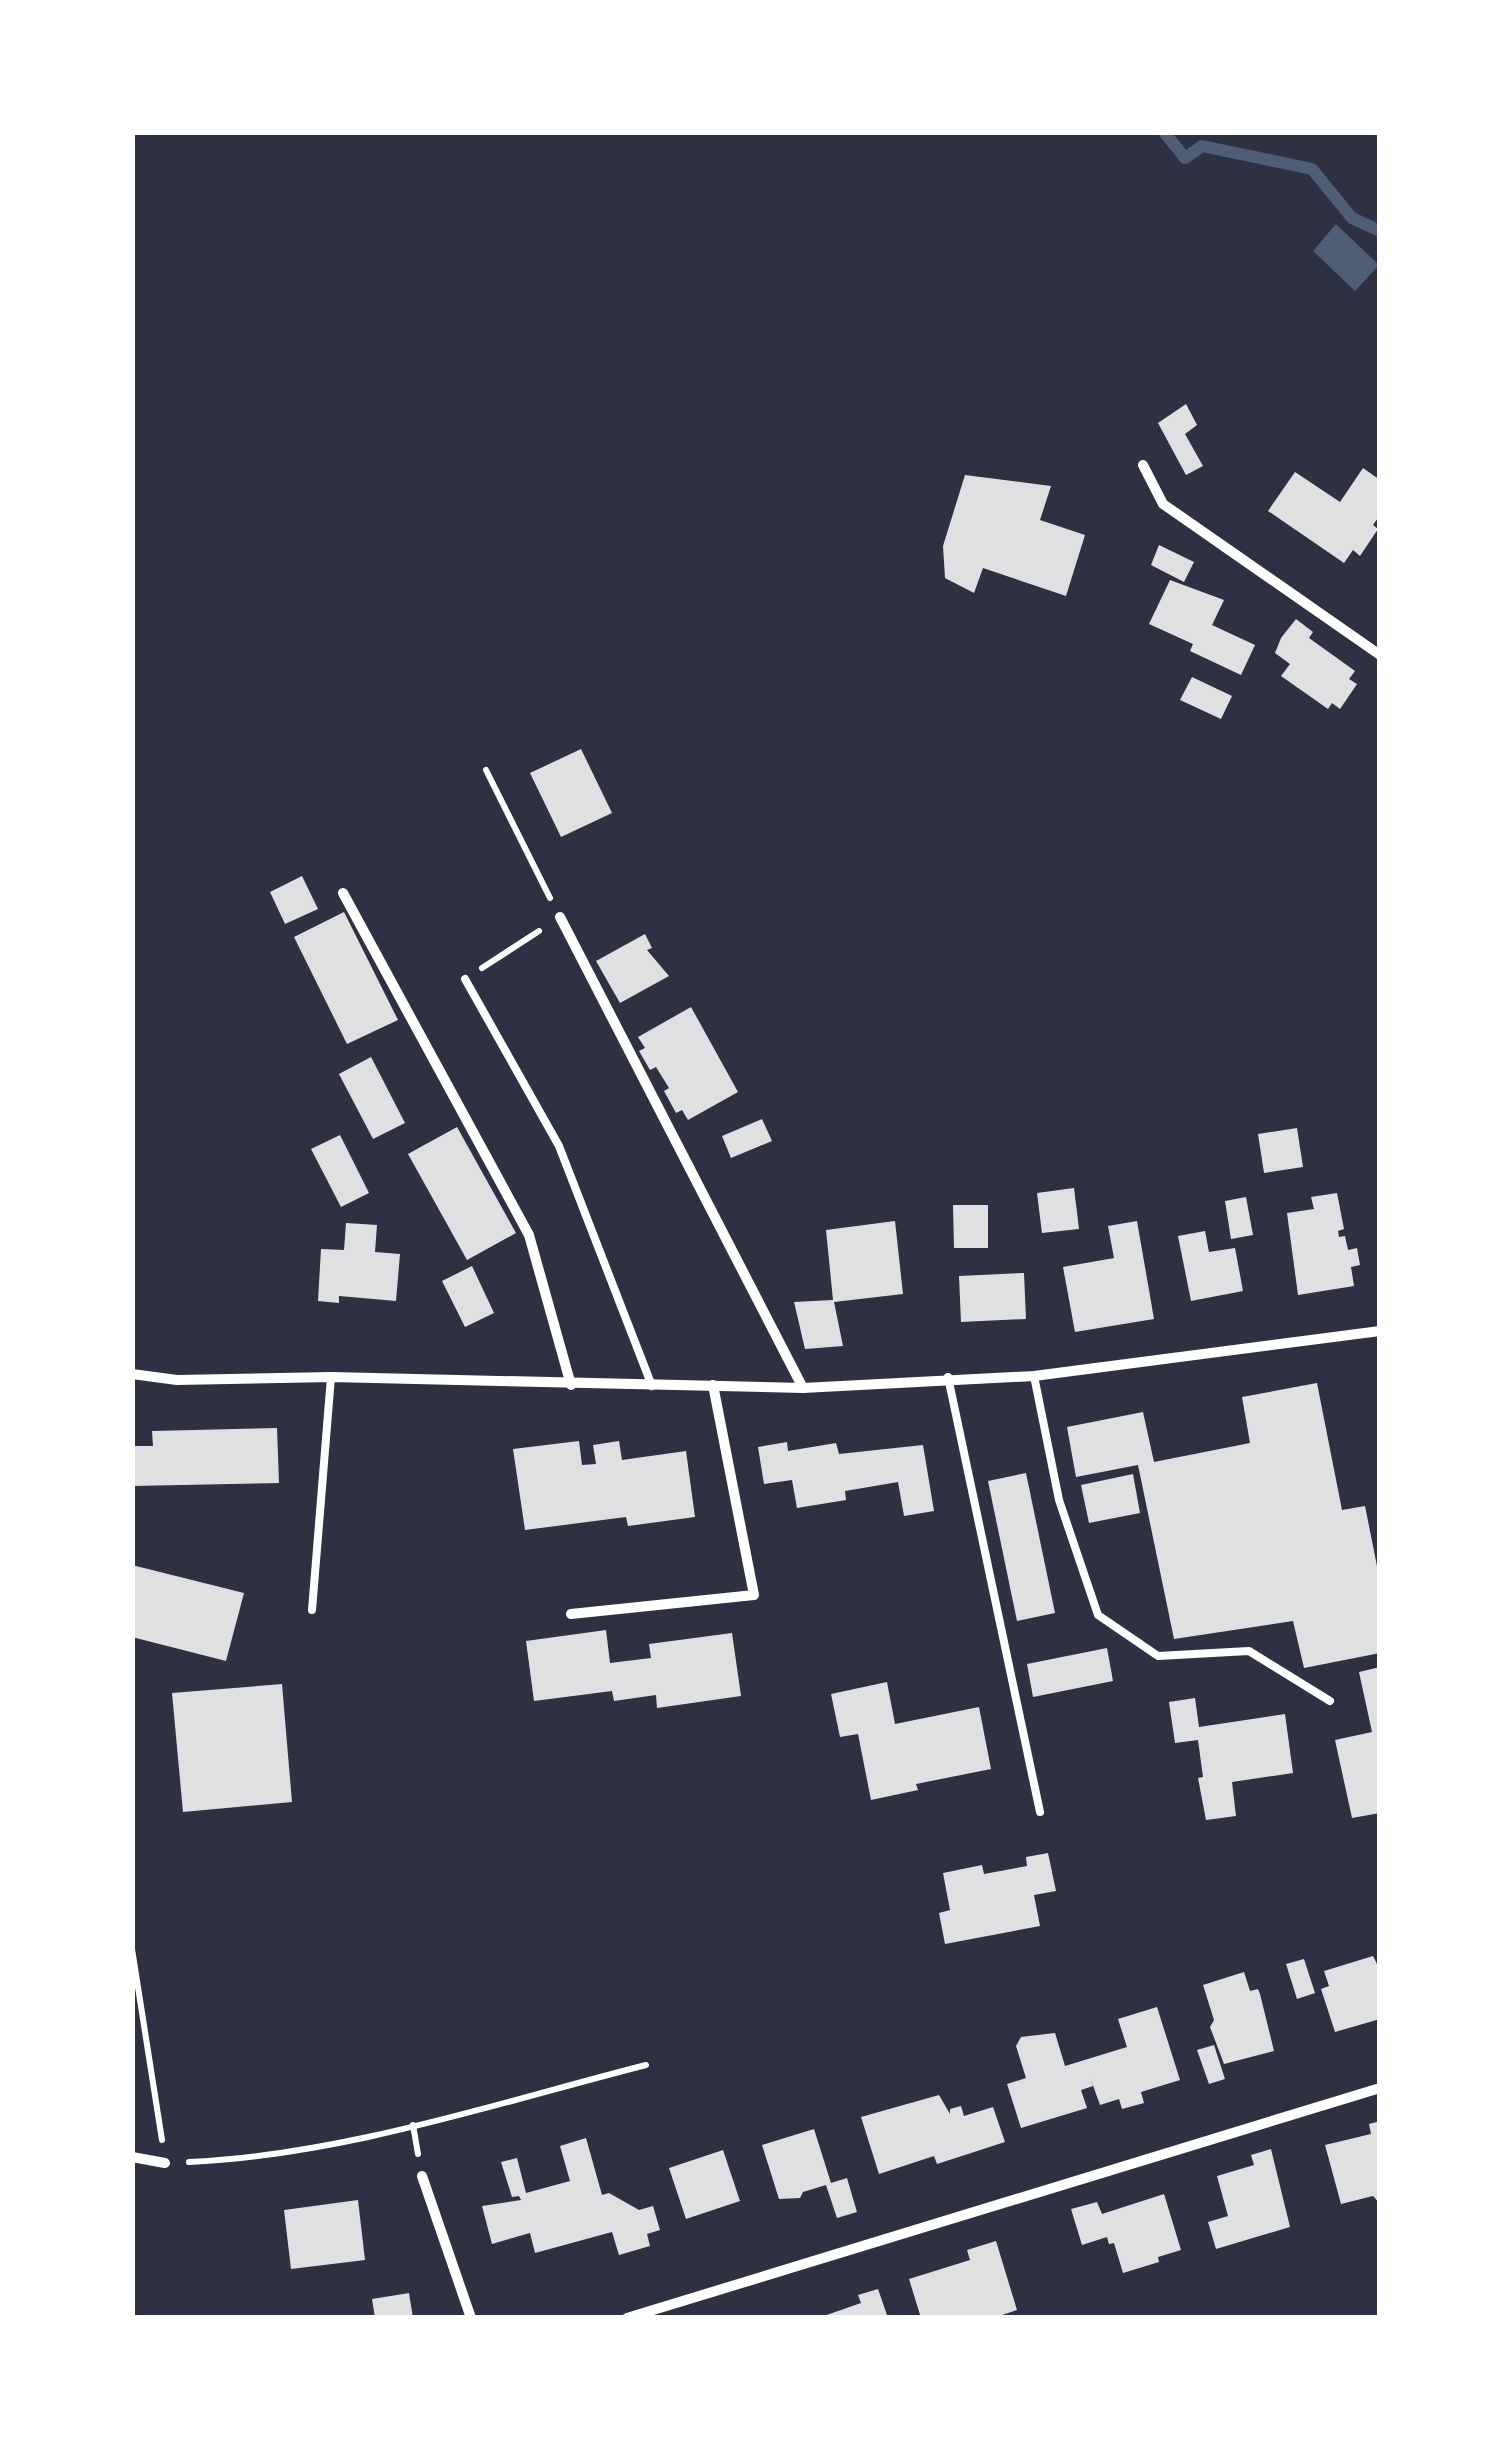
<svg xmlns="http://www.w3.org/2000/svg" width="1512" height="2450" font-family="'Work Sans',sans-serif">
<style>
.water{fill:#4f5d75}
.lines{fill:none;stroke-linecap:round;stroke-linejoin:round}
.stream{stroke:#4f5d75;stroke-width:12}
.building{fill:#e0e0e3}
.path{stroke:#fff;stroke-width:6}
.service{stroke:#fff;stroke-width:8}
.minor{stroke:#fff;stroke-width:10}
</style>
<rect width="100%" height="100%" fill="#2d3142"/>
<path class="water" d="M1336,224l43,41 -24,26 -42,-40z"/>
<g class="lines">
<path class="stream" d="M1164,132l21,26 17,-12 110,23 40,49 28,13"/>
</g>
<g class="building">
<path d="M1186,404l11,21 -12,9 18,32 -17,9 -28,-52z"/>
<path d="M1363,468l17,12v35l-7,10 5,4 -18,27 -7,-6 -9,13 -76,-52 27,-39 45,30z"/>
<path d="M965,475l86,11 -11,34 45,15 -19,61 -83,-28 -9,25 -29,-15 -2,-32z"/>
<path d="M1159,545l35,17 -10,20 -33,-17z"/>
<path d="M1170,580l54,20 -12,25 43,20 -14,30 -51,-24 3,-7 -44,-20z"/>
<path d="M1296,619l17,13 -4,6 46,33 -6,8 8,5 -17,25 -8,-6 -4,6 -47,-33 9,-12 -15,-11 6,-15z"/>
<path d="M1192,677l40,19 -11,23 -41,-19z"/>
<path d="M581,749l31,64 -51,24 -31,-64z"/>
<path d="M302,876l16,33 -33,15 -15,-32z"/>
<path d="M344,912l54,108 -51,24 -53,-107z"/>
<path d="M645,934l7,14 -5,2 22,26 -49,27 -24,-42z"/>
<path d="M691,1007l47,85 -50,28 -6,-10 -6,3 -12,-22 5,-3 -13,-21 -6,3 -11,-19 6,-3 -7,-11z"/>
<path d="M371,1057l34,66 -32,16 -34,-65z"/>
<path d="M762,1119l10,22 -41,17 -9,-22z"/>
<path d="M457,1127l59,106 -49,27 -59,-106z"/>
<path d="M1297,1128l6,39 -39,6 -6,-39z"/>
<path d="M340,1135l29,58 -28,14 -30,-58z"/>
<path d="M1074,1188l5,41 -37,4 -5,-40z"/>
<path d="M1337,1193l7,36 -6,2 1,6 6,-1 3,14 9,-2 3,17 -9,2 3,19 -56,9 -11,-82 27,-4 -3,-12z"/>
<path d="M1246,1197l7,38 -22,4 -6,-38z"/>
<path d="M953,1205h35v43h-34z"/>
<path d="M895,1221l8,73 -69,8 9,44 -38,3 -11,-47 39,-2 -7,-70z"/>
<path d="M1137,1221l17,98 -79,13 -12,-65 51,-9 -6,-32z"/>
<path d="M346,1223l31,2 -2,27 25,2 -4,47 -57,-5v7l-21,-2 3,-52 23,1z"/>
<path d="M1205,1231l4,21 26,-4 8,43 -52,10 -13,-65z"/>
<path d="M472,1266l22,47 -29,14 -23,-46z"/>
<path d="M1024,1273l2,46 -65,3 -2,-46z"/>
<path d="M1317,1383l25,127 23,-4 15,75v72l-76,15 -11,-47 -119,18 -36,-174 -62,12 -9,-50 76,-15 11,50 96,-19 -8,-46z"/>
<path d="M277,1428l2,55 -147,3v-40h21l-1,-15z"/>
<path d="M579,1441l3,24 14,-1 -3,-19 26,-4 3,19 64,-9 9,66 -67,9 -2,-9 -101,13 -12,-81z"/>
<path d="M787,1442l1,9 48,-8 3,11 84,-9 11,66 -30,5 -6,-34 -53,9 1,9 -49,8 -5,-28 -28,4 -6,-37z"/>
<path d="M1026,1473l29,140 -38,8 -29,-140z"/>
<path d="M1133,1474l7,39 -51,10 -8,-38z"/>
<path d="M132,1565l112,28 -18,68 -94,-24z"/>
<path d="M606,1630l4,33 41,-5 -2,-14 83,-11 9,63 -84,12 -1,-13 -42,6 -2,-10 -78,10 -8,-60z"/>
<path d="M1107,1648l6,33 -80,16 -6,-33z"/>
<path d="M1380,1667v146l-28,5 -17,-78 37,-8 -13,-60z"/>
<path d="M887,1682l8,42 84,-17 12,62 -75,15 2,6 -47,10 -13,-66 -18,3 -9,-43z"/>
<path d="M282,1684l10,118 -109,10 -11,-119z"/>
<path d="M1195,1698l4,29 86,-13 8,59 -61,9 4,34 -30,4 -8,-42 5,-1 -5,-37 -23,3 -6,-41z"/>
<path d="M1048,1853l8,38 -22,4 6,31 -95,18 -6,-31 11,-3 -7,-37 39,-8 2,9 43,-8 -1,-9z"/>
<path d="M1373,1956l7,14v49l-45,13 -14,-43 8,-3 -5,-15z"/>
<path d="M1304,1959l11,34 -18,6 -11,-35z"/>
<path d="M1244,1972l6,19 8,-2 2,5 14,57 -50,13 -14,-37 4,-7 -11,-35z"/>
<path d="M1157,2007l23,73 -39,12 3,11 -22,6 -3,-10 -19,6 -10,-28 3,9 -12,4 6,18 -66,20 -14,-44 19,-6 -10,-32 5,-9 34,-4 10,33 62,-19 -9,-28z"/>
<path d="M1214,2045l11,34 -16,5 -12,-34z"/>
<path d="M939,2095l11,19v-5l11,-3 3,10 29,-9 12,35 -68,22 -3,-8 -55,18 -18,-57z"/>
<path d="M1380,2121v83l-7,-8 -32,8 -16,-59 46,-11 -2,-10z"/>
<path d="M814,2129l17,54 16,-5 10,34 -20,6 -11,-33 -23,7 -3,6 -21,1 -17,-54z"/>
<path d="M586,2138l16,57 7,-2 30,17 14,-4 7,24 -13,4 3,12 -31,9 -7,-23 -77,21 -5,-20 -38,11 -10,-38 39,-6 -2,-4 -7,1 -11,-35 16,-4 9,35 44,-12 -10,-35z"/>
<path d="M1271,2149l19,78 -74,22 -8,-27 20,-6 -11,-40 37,-11 -3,-10z"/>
<path d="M723,2150l17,51 -54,18 -17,-51z"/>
<path d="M1164,2194l17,56 -23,7 1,5 -36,11 -9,-30 -5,1 -2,-7 -25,8 -11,-36 26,-7 5,12z"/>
<path d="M358,2200l7,60 -74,9 -7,-59z"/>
<path d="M996,2241l21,69 -24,8h-72l-12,-39 61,-19 -3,-10z"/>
<path d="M878,2289l10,29h-70l43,-15 -3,-8z"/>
<path d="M409,2293l4,25h-38l-3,-19z"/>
</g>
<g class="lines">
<g class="path">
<path d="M486,770l64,128"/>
<path d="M482,968l57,-37"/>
<path d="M132,1949l30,191"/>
<path d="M413,2125l5,29"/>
<path d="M189,2162c154,-7 308,-59 457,-97"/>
</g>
<g class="service">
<path d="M465,979l94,167 93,240"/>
<path d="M1034,1376l25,124 39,115 60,41 91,-5 81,50"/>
<path d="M948,1377l92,435"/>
<path d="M312,1610l19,-233"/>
</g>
<g class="minor">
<path d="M1143,465l20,39 217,151"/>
<path d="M343,893l186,342 42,150"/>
<path d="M560,917l243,471"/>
<path d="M132,1374l45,6 154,-3 472,11 231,-12 346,-45"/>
<path d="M571,1614l183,-19 -41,-210"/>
<path d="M132,2157l33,6"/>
<path d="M422,2176l49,142"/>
<path d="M627,2318l753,-230"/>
</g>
</g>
<rect width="1512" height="2450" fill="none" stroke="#ffffff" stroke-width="270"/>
</svg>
